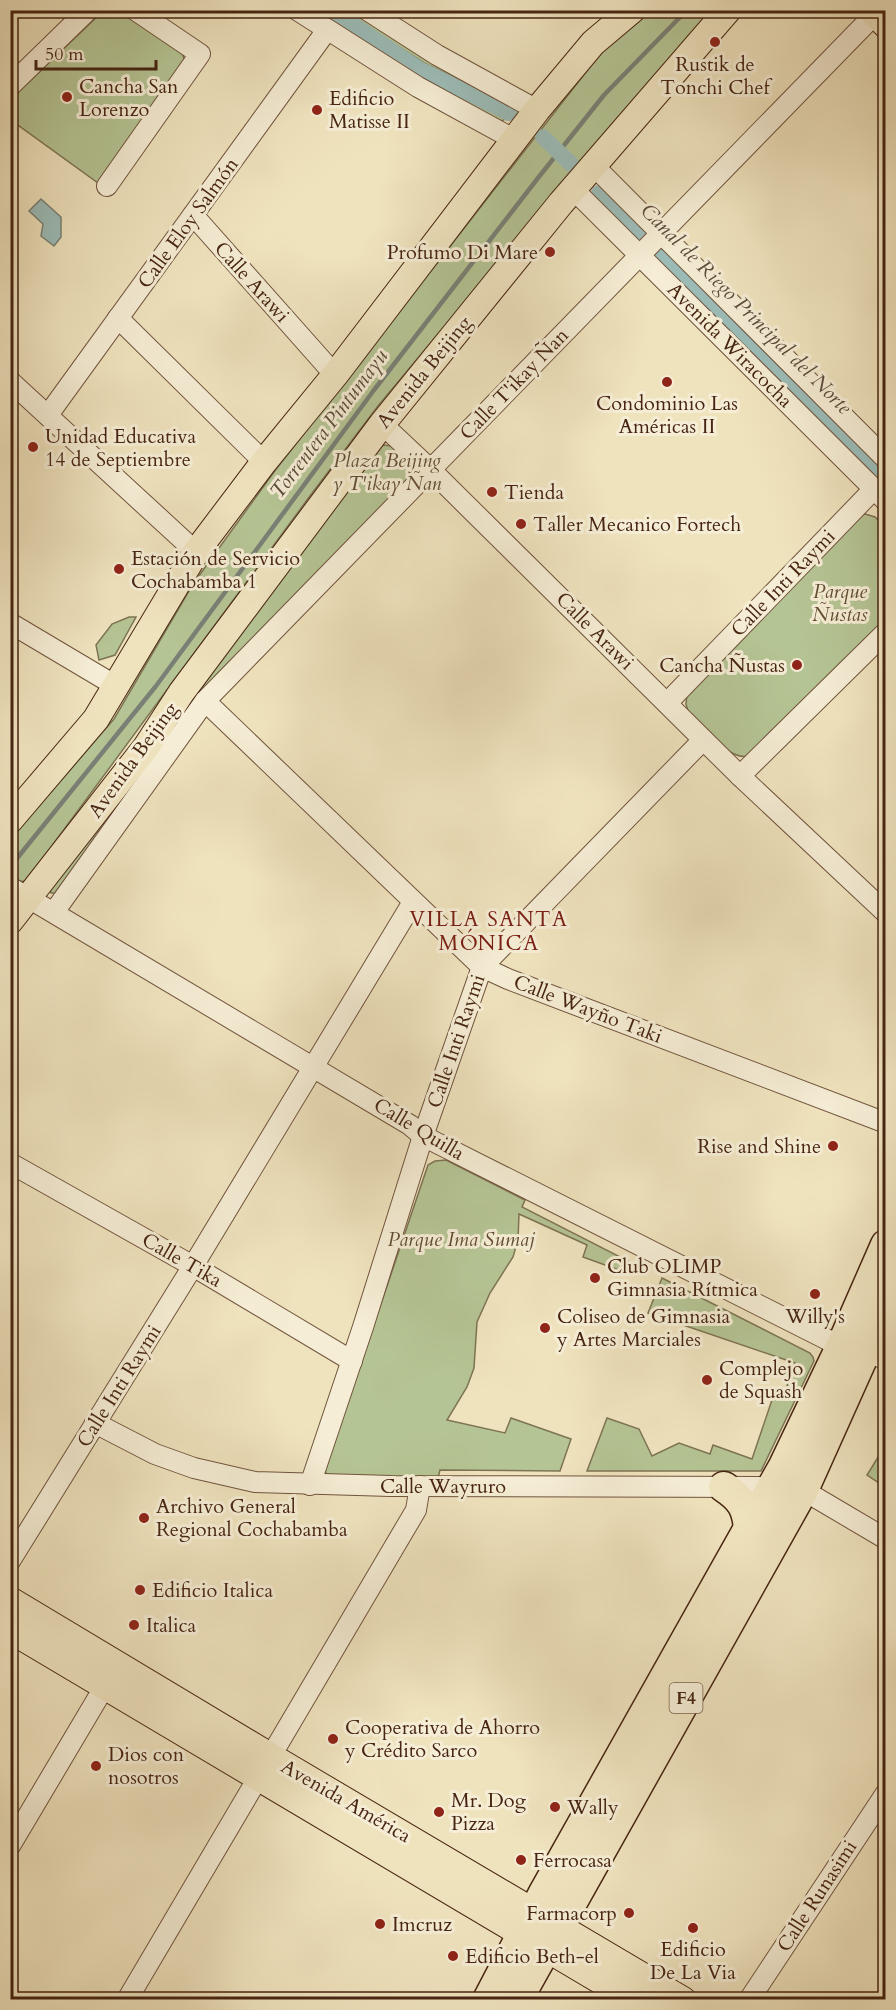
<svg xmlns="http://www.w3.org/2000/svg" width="896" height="2010" font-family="Cardo,serif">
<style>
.green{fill:#b5c494;stroke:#7e7453;stroke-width:1.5}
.water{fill:#9cbdb9;stroke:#7a8076;stroke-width:1.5}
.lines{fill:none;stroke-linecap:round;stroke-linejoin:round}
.stream{stroke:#7a8076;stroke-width:4.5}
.canal{stroke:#9cbdb9;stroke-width:16}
.minor-casing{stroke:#71543d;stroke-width:22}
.major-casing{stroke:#472512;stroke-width:28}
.highway-casing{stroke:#472512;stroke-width:33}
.minor{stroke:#f5edd5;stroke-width:20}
.major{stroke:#efe3be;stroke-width:26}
.highway{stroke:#efe3be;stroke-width:30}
.poi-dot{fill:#8f2418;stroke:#f5edd5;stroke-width:2}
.labels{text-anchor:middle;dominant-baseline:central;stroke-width:6;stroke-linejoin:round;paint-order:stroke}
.shield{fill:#f5edd5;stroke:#7b614c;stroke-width:1.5}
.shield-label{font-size:18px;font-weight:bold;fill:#472512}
.poi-label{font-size:20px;fill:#472512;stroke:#f5edd5;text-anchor:start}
.street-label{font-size:20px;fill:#472512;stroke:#f5edd5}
.park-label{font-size:20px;font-style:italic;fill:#624d32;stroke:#f5edd5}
.water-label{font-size:21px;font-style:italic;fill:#5c4b3c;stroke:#f5edd5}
.neighbourhood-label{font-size:21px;letter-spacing:1.5px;fill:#7a1f14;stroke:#f5edd5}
</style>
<rect width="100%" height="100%" fill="#efe3be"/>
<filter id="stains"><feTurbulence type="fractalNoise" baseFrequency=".00333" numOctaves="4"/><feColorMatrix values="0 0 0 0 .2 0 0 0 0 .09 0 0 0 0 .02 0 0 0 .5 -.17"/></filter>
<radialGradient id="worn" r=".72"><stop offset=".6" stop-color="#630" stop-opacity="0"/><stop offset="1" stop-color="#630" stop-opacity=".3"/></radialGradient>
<g class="green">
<path d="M103,11h19l60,41 3,10 -87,121 -87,-63v-21z"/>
<path d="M310,11h11l110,69 70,34 4,5 -3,2 -7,-3 -75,-37z"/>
<path d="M342,11h12l158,95 -88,-43z"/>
<path d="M651,11h65l-157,178 -181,217 -68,90 -284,385 -15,1v-44l103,-119 79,-135 81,-112 326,-418z"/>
<path d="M384,445c15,0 33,20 25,35l-203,210 -151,203h-4l-1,-3 328,-443z"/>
<path d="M865,514l10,3 10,10v94l-137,135c-20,5 -46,-31 -60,-45l-2,-7 1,-10 173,-178z"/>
<path d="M129,617h7l-21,38 -16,5 -3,-15 16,-21z"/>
<path d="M446,1160l79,40 -3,7 112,57 -4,10 -47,-17 4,-12 -68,-31 -1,26 -5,17 -23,36 -13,29 -3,46 -7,19 -20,33 58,13 6,-15 60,21 -11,32 -120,-1 -2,8 -107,-1 -5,-3 -1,-5 103,-304 7,-4z"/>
<path d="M662,1278l148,75 3,4 1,4 -53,110h-174l20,-53 32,11 13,27 27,-13 31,11 3,-9 39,14 21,-62 9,3 13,-37 -147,-50z"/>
<path d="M885,1446v41l-18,-12z"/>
</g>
<path class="water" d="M41,199l20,18v20l-7,9 -13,-10 2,-12 -14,-13z"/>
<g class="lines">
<path class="stream" d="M10,867l146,-181 218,-296 164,-212 66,-83 83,-85"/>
<g class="canal">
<path d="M331,10l88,59 90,44"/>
<path d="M543,137l28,27"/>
<path d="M599,193l287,290"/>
</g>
<defs>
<g id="minor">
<path d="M297,10l121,77 97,53"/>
<path d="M367,10l70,45 100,55"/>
<path d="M10,86l78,-76"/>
<path d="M593,165l293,294"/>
<path d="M107,186l93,-132 -65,-44"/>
<path d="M573,189l313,312"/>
<path d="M193,215l142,160"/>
<path d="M118,318l146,144"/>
<path d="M10,381l186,171"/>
<path d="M48,415l279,-385"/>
<path d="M382,424l49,46 309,306 146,137"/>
<path d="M10,623l106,63"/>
<path d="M205,701l277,266 26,12 378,144"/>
<path d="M667,703l207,-214"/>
<path d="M740,776l146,-144"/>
<path d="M10,887l400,238 13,11 405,204 38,10 20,10"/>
<path d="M54,912l151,-211 674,-691"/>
<path d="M10,1163l183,103 159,95"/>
<path d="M95,1423l60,31 39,14 61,14 136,4 381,1 31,3 83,49"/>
<path d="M310,1485l53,-158 60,-191 59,-169 221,-227"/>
<path d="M10,1561l183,-295 220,-364"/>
<path d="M10,1846l102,-172"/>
<path d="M127,2000l289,-490 4,-24"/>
<path d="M749,2000l137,-207"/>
</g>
<g id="major">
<path d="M871,10l15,15"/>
<path d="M10,820l86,-101 100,-167 68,-90 71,-87 202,-265 56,-67 39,-33"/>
<path d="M10,921l136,-174 35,-54 201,-269 179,-221 167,-193"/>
<path d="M10,1600l260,156 413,244"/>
<path d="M10,1630l623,370"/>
</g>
<g id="highway">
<path d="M724,1487c18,12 23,21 25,41"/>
<path d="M488,2000l57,-109 239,-425 59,-123 43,-98"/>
<path d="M517,2000l286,-510 83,-185"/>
</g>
</defs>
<use href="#minor" class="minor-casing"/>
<use href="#major" class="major-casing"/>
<use href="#highway" class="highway-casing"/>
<use href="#minor" class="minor"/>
<use href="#major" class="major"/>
<use href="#highway" class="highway"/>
</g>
<g class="poi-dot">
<circle cx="715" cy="42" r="6"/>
<circle cx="67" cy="97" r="6"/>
<circle cx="317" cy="110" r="6"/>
<circle cx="550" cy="252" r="6"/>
<circle cx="667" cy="382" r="6"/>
<circle cx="33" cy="447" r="6"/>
<circle cx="492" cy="492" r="6"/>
<circle cx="521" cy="524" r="6"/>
<circle cx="119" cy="569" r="6"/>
<circle cx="797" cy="665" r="6"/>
<circle cx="833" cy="1146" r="6"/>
<circle cx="595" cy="1278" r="6"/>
<circle cx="815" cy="1294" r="6"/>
<circle cx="545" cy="1328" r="6"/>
<circle cx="707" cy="1380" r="6"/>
<circle cx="144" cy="1518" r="6"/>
<circle cx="140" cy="1590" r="6"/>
<circle cx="134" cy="1625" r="6"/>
<circle cx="333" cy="1739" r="6"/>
<circle cx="96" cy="1766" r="6"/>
<circle cx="555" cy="1807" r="6"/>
<circle cx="439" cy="1812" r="6"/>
<circle cx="521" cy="1860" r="6"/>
<circle cx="629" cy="1913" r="6"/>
<circle cx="380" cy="1924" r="6"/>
<circle cx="693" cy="1928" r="6"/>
<circle cx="453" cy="1956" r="6"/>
</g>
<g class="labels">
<rect class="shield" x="669.5" y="1683" width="33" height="30" rx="4.5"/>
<g class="shield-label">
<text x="686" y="1698">F4</text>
</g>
<g class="poi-label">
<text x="715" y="64" text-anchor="middle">Rustik de<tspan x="715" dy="23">Tonchi Chef</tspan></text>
<text x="79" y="86">Cancha San<tspan x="79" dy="23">Lorenzo</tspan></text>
<text x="329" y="98">Edificio<tspan x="329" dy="23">Matisse II</tspan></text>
<text x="538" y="252" text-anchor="end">Profumo Di Mare</text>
<text x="667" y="403" text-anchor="middle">Condominio Las<tspan x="667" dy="23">Américas II</tspan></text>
<text x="45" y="436">Unidad Educativa<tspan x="45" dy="23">14 de Septiembre</tspan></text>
<text x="504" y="492">Tienda</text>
<text x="533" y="524">Taller Mecanico Fortech</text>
<text x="131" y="558">Estación de Servicio<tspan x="131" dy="23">Cochabamba 1</tspan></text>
<text x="785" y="665" text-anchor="end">Cancha Ñustas</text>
<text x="821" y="1146" text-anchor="end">Rise and Shine</text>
<text x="607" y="1266">Club OLIMP<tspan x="607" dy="23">Gimnasia Rítmica</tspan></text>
<text x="557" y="1316">Coliseo de Gimnasia<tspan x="557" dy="23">y Artes Marciales</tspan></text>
<text x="815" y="1316" text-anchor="middle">Willy's</text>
<text x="719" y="1368">Complejo<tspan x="719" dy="23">de Squash</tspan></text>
<text x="156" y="1506">Archivo General<tspan x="156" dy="23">Regional Cochabamba</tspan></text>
<text x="152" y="1590">Edificio Italica</text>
<text x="146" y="1625">Italica</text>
<text x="345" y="1727">Cooperativa de Ahorro<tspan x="345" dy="23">y Crédito Sarco</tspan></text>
<text x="108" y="1754">Dios con<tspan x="108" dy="23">nosotros</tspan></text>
<text x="451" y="1800">Mr. Dog<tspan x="451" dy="23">Pizza</tspan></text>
<text x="567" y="1807">Wally</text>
<text x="533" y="1860">Ferrocasa</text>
<text x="617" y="1913" text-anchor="end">Farmacorp</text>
<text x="392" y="1924">Imcruz</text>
<text x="693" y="1949" text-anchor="middle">Edificio<tspan x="693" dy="23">De La Via</tspan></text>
<text x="465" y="1956">Edificio Beth-el</text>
</g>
<g class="street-label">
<text transform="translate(188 223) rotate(-54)">Calle Eloy Salmón</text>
<text transform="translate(252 282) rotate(48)">Calle Arawi</text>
<text transform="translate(730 345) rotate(45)">Avenida Wiracocha</text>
<text transform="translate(424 372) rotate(-51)">Avenida Beijing</text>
<text transform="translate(514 384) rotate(-46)">Calle T'ikay Ñan</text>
<text transform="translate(783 583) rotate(-46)">Calle Inti Raymi</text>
<text transform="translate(595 631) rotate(45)">Calle Arawi</text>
<text transform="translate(133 760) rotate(-54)">Avenida Beijing</text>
<text transform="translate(588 1009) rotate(21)">Calle Wayño Taki</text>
<text transform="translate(456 1041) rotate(-71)">Calle Inti Raymi</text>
<text transform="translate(419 1129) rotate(31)">Calle Quilla</text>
<text transform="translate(182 1260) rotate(30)">Calle Tika</text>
<text transform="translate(119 1386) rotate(-58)">Calle Inti Raymi</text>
<text x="443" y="1486">Calle Wayruro</text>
<text transform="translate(346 1801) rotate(30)">Avenida América</text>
<text transform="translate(817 1896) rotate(-57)">Calle Runasimi</text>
</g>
<g class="park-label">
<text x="387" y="460">Plaza Beijing<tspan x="387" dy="23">y T'ikay Ñan</tspan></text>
<text x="840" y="591">Parque<tspan x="840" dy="23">Ñustas</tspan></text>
<text x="461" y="1239">Parque Ima Sumaj</text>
</g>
<g class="water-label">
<text transform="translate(746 309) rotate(45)">Canal de Riego Principal del Norte</text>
<text transform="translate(329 424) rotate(-53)">Torrentera Pintumayu</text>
</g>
<g class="neighbourhood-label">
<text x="489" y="919">VILLA SANTA<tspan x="489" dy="24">MÓNICA</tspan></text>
</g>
</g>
<rect width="896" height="2010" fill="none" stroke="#efe3be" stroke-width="36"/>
<rect x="12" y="12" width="872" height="1986" fill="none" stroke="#472512" stroke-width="3"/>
<rect x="18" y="18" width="860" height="1974" fill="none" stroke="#472512" stroke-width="1.5"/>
<path d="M36 60v9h120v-9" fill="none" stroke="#472512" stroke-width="3"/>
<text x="45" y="60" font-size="18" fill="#472512" stroke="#f5edd5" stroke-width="4.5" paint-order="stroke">50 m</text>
<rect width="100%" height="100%" filter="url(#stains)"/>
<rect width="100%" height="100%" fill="url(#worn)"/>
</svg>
